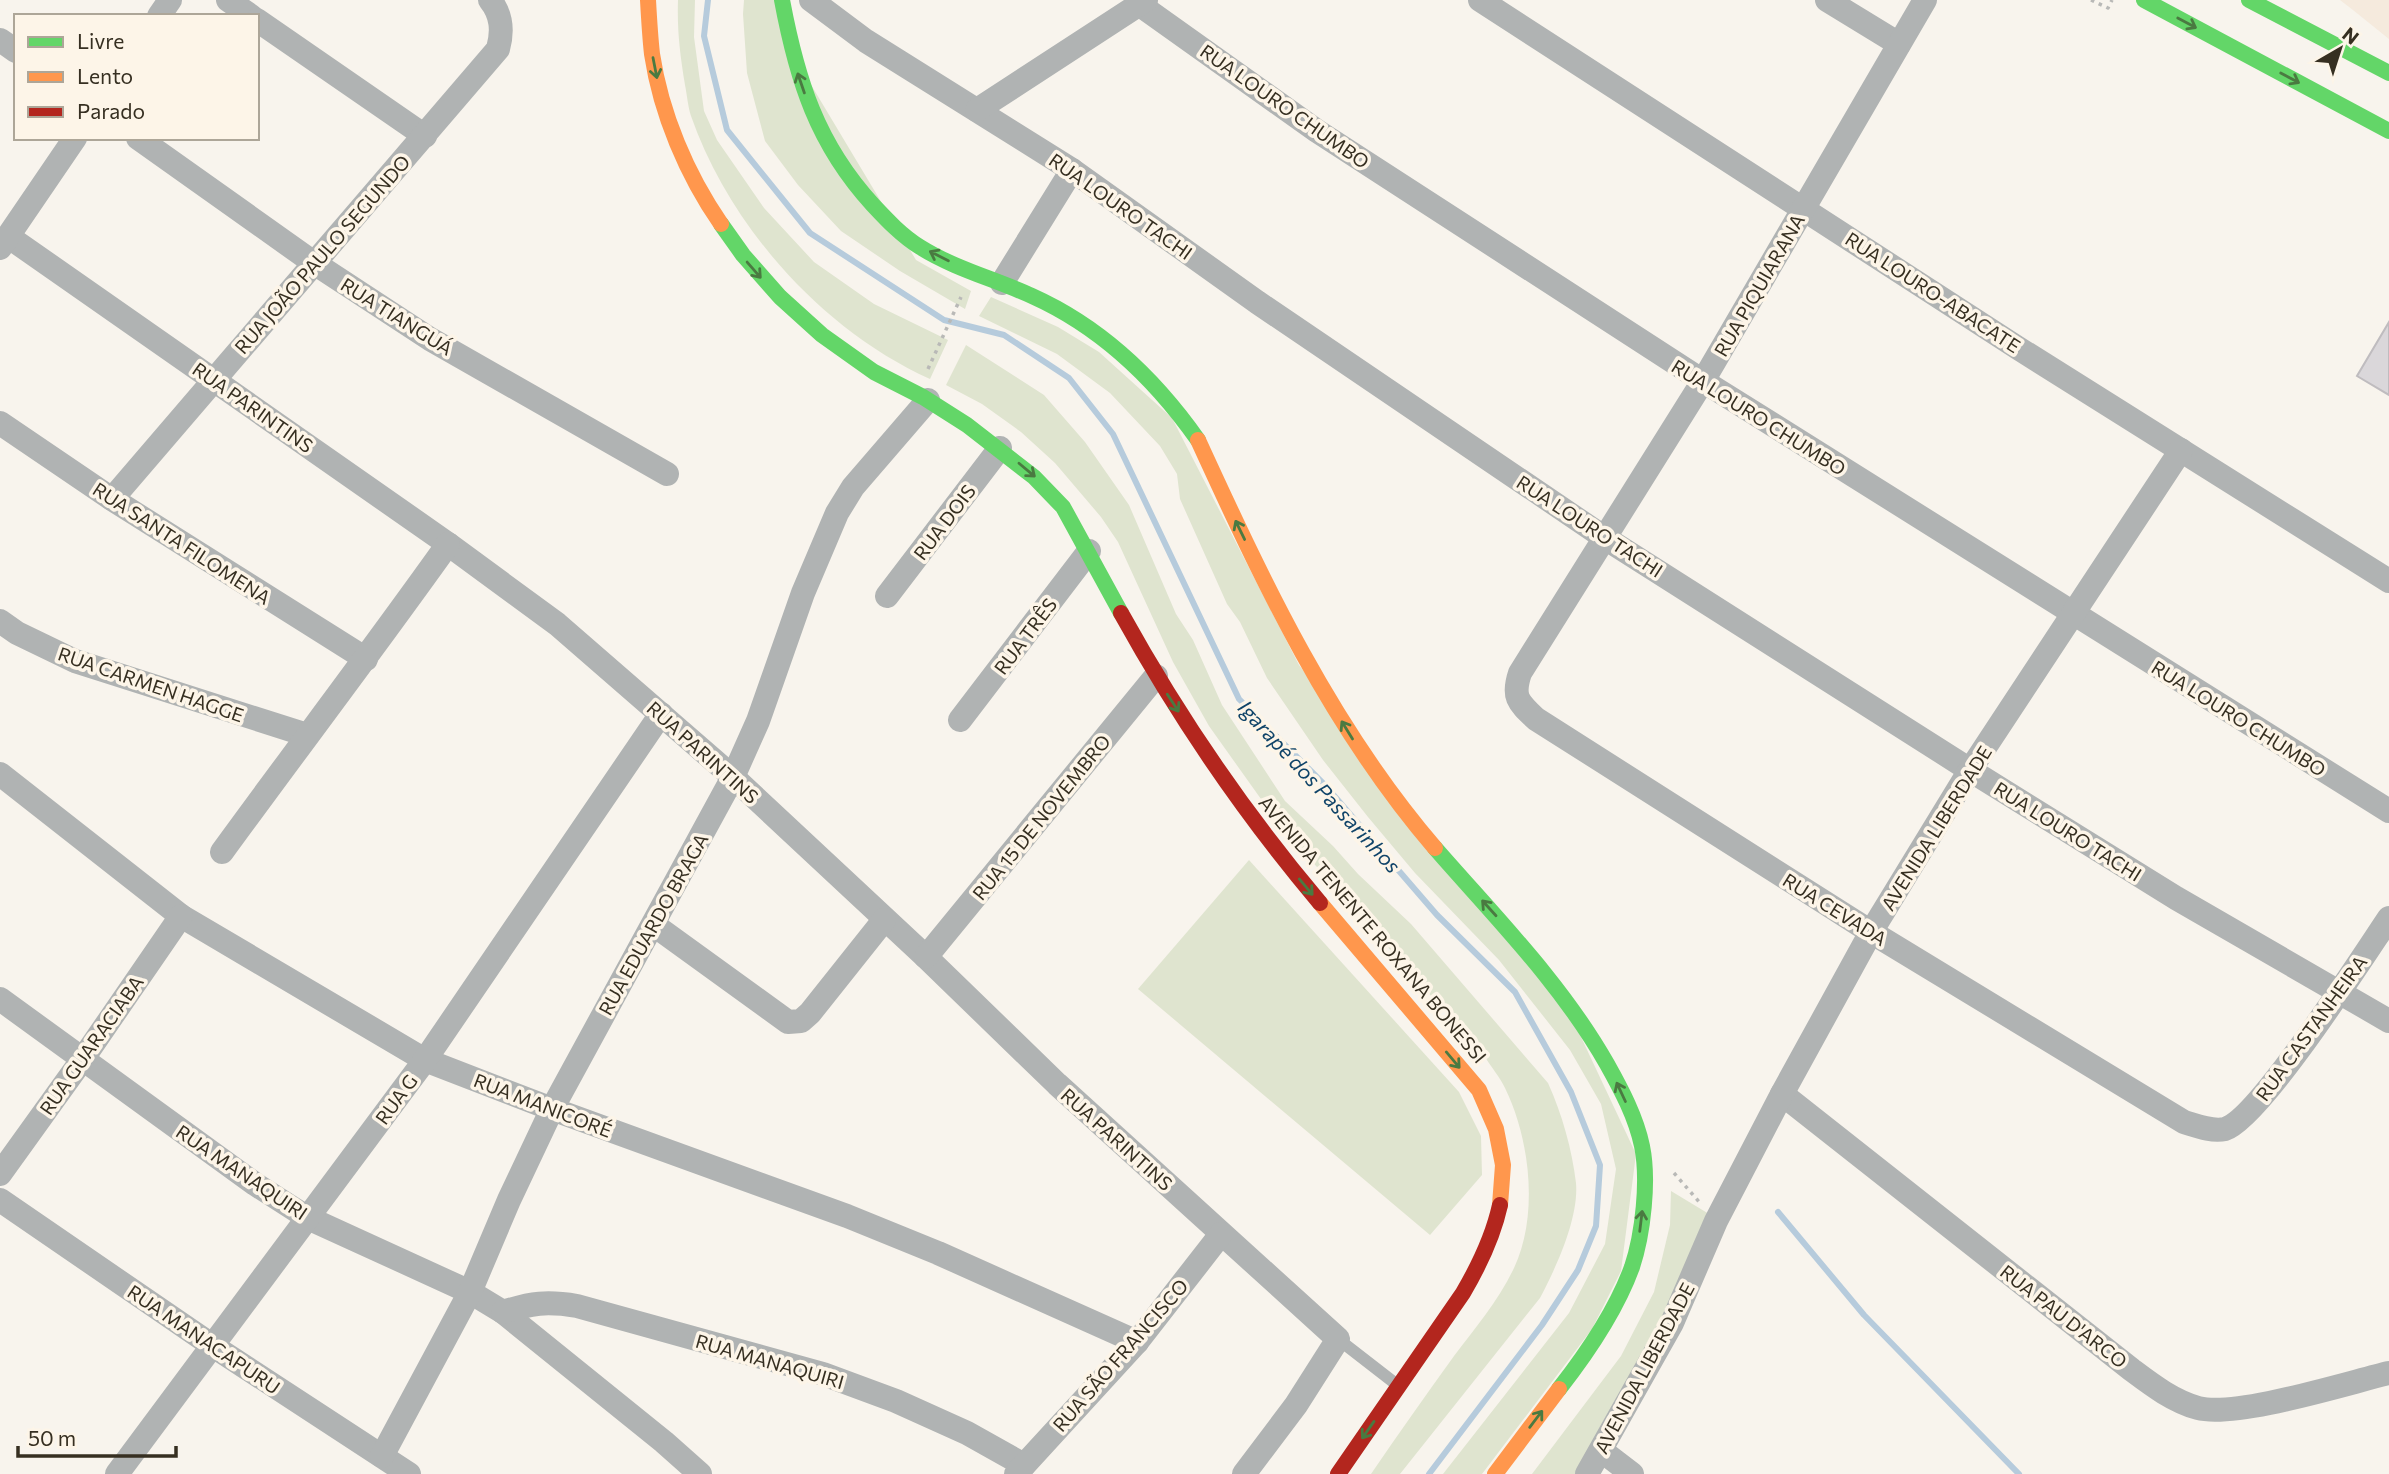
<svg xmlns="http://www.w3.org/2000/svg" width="2389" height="1474" font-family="Commissioner,sans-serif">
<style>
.commercial{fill:#f5eadd}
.green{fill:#dfe4cf}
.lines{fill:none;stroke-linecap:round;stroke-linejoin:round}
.stream{stroke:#b6cbdc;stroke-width:6}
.building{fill:#dad7da;stroke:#bfbcbf;stroke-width:2}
.path{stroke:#b9b9b7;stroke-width:3.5;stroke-dasharray:3.5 5;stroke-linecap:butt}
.lane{stroke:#b0b3b3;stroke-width:12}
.street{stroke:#b0b3b3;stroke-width:24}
.fast{stroke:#63d668;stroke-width:16}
.slow{stroke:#ff974d;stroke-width:16}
.jam{stroke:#b3261e;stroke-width:16}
.oneway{stroke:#4a7a41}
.labels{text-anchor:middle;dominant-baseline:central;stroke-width:7;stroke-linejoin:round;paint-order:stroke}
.street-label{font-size:19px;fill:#362f21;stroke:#fdf5e8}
.water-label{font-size:21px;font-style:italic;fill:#104469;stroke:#fdf5e8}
</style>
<rect width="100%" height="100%" fill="#f8f4ed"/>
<path class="commercial" d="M2340,0h49v39l-36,-29z"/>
<g class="green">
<path d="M678,0h17l-1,37 10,74 13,29 47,68 50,54 60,42 74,36 -18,39c-108,-49 -200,-152 -239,-263 -3,-9 -4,-21 -6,-31 -5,-31 -8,-54 -7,-85z"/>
<path d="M744,0h38l1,38 133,222 55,31 -6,18 -65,-38 -59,-40 -43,-46 -33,-44 -18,-68 -4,-59z"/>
<path d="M991,297l67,30 41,25 73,66 127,247 274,355 63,134 -15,117 -29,58 -110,145h-39l126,-161 36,-69 11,-75 -15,-65 -31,-54 -71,-90 -84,-87 -47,-56 -45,-57 -56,-82 -27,-56 -13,-18 -47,-105 -3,-25 -17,-28 -50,-53 -53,-39 -78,-38z"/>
<path d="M966,345l78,50 41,47 44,63 47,109 17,26 29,65 63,96 48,45 25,28 53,50 137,159c14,31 24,66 28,100 3,35 -20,85 -36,115l-140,176h-29c27,-40 55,-79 83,-118 21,-28 45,-56 60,-88 25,-53 16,-129 -9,-180 -5,-11 -14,-21 -20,-31l-207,-234 -69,-97 -36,-64 -55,-120 -17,-25 -46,-54 -34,-31 -39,-28 -36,-19z"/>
<path d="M1249,860l210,232 22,44 1,39 -52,60 -292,-246z"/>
<path d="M1671,1191l43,26 -130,257h-52l89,-118 33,-64 16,-67z"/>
</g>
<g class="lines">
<g class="stream">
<path d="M708,0l-4,36 23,94 83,103 134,87 60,15 65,43 44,56 126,265 85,85 113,131 78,77 56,100 29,73 -4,61 -18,44 -36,55 -113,149"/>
<path d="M1778,1212l86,103 155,159"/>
</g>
</g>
<path class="building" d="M2389,322v73l-32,-19z"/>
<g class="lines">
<g class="path">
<path d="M2091,0l17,8 4,-8"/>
<path d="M928,369l33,-72"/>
<path d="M1674,1173l27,31"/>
</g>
<path class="lane" d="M1338,1339l58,45"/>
<g class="street">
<path d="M228,0l23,16"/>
<path d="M811,0l55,41 206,129 185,132 348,236 365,232 206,128 213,123"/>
<path d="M1480,0l538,348 371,233"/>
<path d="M1827,0l72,44"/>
<path d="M1925,0l-222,381 -183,292c-8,24 -2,29 16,46l335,213 313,190c13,4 28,10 41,7 34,-10 139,-174 164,-211"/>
<path d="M1140,5l177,126 386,250 686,430"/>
<path d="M159,16l11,-16"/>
<path d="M257,20l168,116"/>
<path d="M0,40l16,11"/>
<path d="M977,110l169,-110"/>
<path d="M138,138l176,125 116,76 237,135"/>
<path d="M9,237l439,307 109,80 176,153 193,180 131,127 281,255 -42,66 -52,69"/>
<path d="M0,248l75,-110"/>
<path d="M1002,283l70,-113"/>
<path d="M0,423l112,76 254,160"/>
<path d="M112,499l386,-450c5,-18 4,-34 -8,-49"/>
<path d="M887,596l113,-148"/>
<path d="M0,621l17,12 58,28 232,74"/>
<path d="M960,720l129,-169"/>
<path d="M0,774l181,142 244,144 127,49 295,107 91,37 199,89"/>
<path d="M222,852c75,-103 152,-204 226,-308"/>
<path d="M654,925l134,97 13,-1 9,-8 74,-93"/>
<path d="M926,957l230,-281"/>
<path d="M0,999l255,185 53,34 162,74 33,20 161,130 36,32"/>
<path d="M1782,1094l350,276c20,15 41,31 66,38 38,10 149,-25 191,-35"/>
<path d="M0,1174l82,-114 99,-144"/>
<path d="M0,1200l213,146 196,128"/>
<path d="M503,1312c28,-9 44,-11 74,-6l246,68 73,27 71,32 57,32"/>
<path d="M1602,1451l30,23"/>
<path d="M382,1456l88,-164 39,-92 43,-91 181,-332 25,-56 45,-128 34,-80 16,-26 75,-87"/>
<path d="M117,1474l308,-414 236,-346"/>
<path d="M1016,1474l121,-132 84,-108"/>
<path d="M1587,1474l85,-151 44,-102 66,-127 89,-162 99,-162 211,-320"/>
</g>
<g class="fast">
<path d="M782,0c15,80 35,144 91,205 14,15 29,31 47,42 35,22 75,32 112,49 69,31 123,83 166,144"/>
<path d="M2144,0l245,131"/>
<path d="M2249,0l140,73"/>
<path d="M721,224l22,31 37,42 42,38 52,37 49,25 44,28 67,52 29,30 58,106"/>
<path d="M1435,848c61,70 126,135 172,216 14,25 29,53 35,82 7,34 1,88 -10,121 -16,44 -44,85 -73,122"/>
</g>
<g class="slow">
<path d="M648,0c1,18 2,36 4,54 9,60 35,121 69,170"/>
<path d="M1198,440c66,144 133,287 237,408"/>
<path d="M1320,903l159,187 17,39 7,36 -3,40"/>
<path d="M1495,1474l64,-85"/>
</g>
<g class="jam">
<path d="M1121,613c57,103 123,200 199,290"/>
<path d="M1338,1474l125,-181c17,-29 30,-56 37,-88"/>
</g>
</g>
<defs><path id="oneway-shaft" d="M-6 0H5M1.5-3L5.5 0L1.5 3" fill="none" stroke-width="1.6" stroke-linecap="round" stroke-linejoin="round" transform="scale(1.75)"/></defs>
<g class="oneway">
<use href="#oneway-shaft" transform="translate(2187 23) rotate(28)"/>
<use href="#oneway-shaft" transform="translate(655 68) rotate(79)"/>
<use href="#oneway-shaft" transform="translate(2290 78) rotate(28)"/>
<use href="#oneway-shaft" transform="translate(801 83) rotate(-109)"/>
<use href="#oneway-shaft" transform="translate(939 256) rotate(-153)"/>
<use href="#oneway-shaft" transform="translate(754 270) rotate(49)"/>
<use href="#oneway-shaft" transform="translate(1027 470) rotate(40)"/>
<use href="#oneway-shaft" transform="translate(1240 530) rotate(-116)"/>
<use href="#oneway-shaft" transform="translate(1173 703) rotate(57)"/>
<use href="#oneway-shaft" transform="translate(1347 730) rotate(-122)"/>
<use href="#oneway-shaft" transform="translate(1306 887) rotate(50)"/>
<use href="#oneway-shaft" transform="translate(1489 908) rotate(-132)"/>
<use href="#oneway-shaft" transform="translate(1453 1060) rotate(50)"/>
<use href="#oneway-shaft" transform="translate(1621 1092) rotate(-115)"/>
<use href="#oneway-shaft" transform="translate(1641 1221) rotate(-83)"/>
<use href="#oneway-shaft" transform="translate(1536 1419) rotate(-53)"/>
<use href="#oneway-shaft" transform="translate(1368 1430) rotate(125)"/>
</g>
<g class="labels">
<g class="street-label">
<text transform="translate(1285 106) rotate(35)">RUA LOURO CHUMBO</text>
<text transform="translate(1121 206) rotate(35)">RUA LOURO TACHI</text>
<text transform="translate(322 254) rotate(-49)">RUA JOÃO PAULO SEGUNDO</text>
<text transform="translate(1759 285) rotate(-60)">RUA PIQUIARANA</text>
<text transform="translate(1933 292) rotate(33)">RUA LOURO-ABACATE</text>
<text transform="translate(397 316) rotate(32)">RUA TIANGUÁ</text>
<text transform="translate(253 407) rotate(35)">RUA PARINTINS</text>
<text transform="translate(1759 417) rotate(32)">RUA LOURO CHUMBO</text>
<text transform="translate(944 522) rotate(-53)">RUA DOIS</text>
<text transform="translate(1590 526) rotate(33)">RUA LOURO TACHI</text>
<text transform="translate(182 543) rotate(33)">RUA SANTA FILOMENA</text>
<text transform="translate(1025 636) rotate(-53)">RUA TRÊS</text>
<text transform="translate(151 684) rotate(19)">RUA CARMEN HAGGE</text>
<text transform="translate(2239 718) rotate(32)">RUA LOURO CHUMBO</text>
<text transform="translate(703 752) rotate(42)">RUA PARINTINS</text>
<text transform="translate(1041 817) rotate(-51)">RUA 15 DE NOVEMBRO</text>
<text transform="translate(1936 828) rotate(-58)">AVENIDA LIBERDADE</text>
<text transform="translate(2068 831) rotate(32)">RUA LOURO TACHI</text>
<text transform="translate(1835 909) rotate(32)">RUA CEVADA</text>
<text transform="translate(653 924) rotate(-61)">RUA EDUARDO BRAGA</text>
<text transform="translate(1373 929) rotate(50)">AVENIDA TENENTE ROXANA BONESSI</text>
<text transform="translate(2311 1028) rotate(-54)">RUA CASTANHEIRA</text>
<text transform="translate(91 1045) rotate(-55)">RUA GUARACIABA</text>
<text transform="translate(396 1099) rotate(-54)">RUA G</text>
<text transform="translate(543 1105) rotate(21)">RUA MANICORÉ</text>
<text transform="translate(1117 1139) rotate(42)">RUA PARINTINS</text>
<text transform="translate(242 1172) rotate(34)">RUA MANAQUIRI</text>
<text transform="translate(2064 1316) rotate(38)">RUA PAU D'ARCO</text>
<text transform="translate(204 1339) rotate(34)">RUA MANACAPURU</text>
<text transform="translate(1120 1355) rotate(-49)">RUA SÃO FRANCISCO</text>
<text transform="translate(770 1361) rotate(16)">RUA MANAQUIRI</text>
<text transform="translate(1644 1368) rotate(-62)">AVENIDA LIBERDADE</text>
</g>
<g class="water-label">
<text transform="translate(1320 786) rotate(47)">Igarapé dos Passarinhos</text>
</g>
</g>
<rect x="14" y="14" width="245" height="126" fill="#fdf5e8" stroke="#ada698" stroke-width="2"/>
<rect x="28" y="37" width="35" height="10" fill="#63d668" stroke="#ada698" stroke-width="2"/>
<text x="77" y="49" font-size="21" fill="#362f21">Livre</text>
<rect x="28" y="72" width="35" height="10" fill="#ff974d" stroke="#ada698" stroke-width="2"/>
<text x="77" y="84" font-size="21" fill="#362f21">Lento</text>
<rect x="28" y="107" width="35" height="10" fill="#b3261e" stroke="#ada698" stroke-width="2"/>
<text x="77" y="119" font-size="21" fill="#362f21">Parado</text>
<g transform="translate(2340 49) rotate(39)" stroke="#fdf5e8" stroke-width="5" paint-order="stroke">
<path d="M0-5L12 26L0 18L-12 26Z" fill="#362f21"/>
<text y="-10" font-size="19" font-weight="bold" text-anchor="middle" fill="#362f21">N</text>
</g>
<path d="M18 1446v10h158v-10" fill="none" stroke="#362f21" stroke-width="3.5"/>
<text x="28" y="1446" font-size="21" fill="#362f21" stroke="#fdf5e8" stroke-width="5" paint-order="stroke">50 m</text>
</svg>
